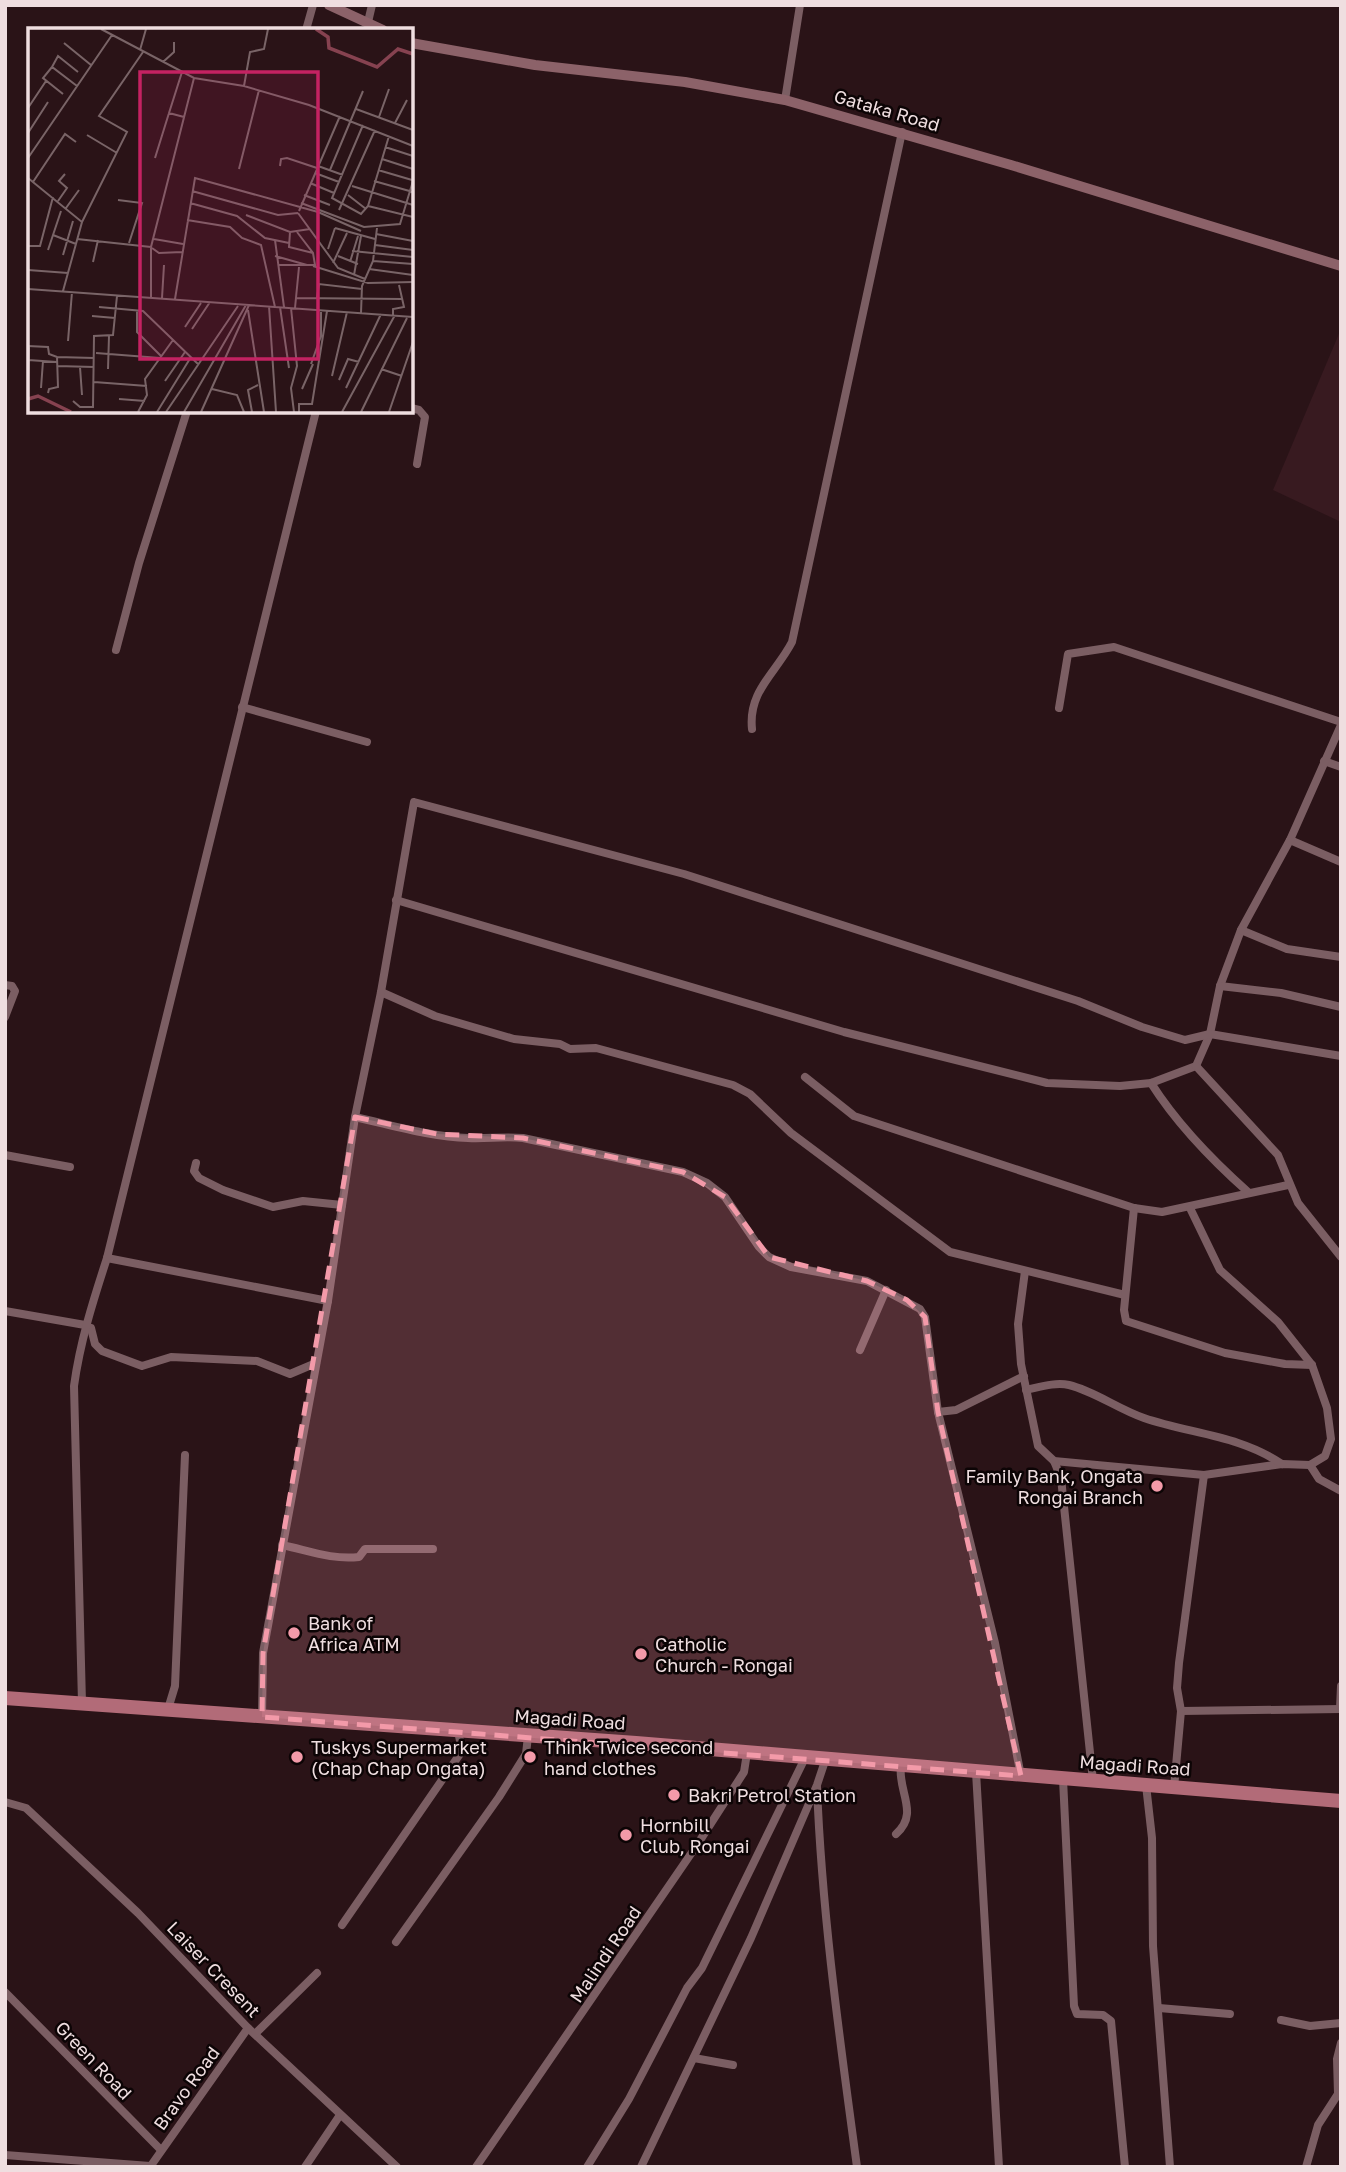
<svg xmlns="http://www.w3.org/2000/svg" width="1346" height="2172" font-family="'Golos Text',sans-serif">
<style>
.built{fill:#381a20}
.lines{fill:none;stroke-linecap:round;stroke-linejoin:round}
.street{stroke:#7b5e63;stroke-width:8}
.secondary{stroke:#8c6269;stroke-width:10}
.highway{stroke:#b26b78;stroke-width:14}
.marked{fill:#f39aa9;fill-opacity:0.2;stroke:#f39aa9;stroke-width:5;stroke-dasharray:14 9;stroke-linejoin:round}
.poi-dot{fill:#f39aa9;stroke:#0c0405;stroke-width:2.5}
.labels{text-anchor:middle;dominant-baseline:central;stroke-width:5;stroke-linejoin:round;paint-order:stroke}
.street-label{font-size:18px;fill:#efdee0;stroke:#0c0405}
.poi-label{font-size:18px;fill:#efdee0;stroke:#0c0405;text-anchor:start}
.inset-river{fill:none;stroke:#864250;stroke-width:3.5}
.inset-road{fill:none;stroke:#796467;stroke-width:2}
.view{fill:#c42262;fill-opacity:0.15;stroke:#c42262;stroke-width:3.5}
.inset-edge{fill:none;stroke:#efdee0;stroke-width:3.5}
</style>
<rect width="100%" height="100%" fill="#2a1317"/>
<path class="built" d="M1341,329v193l-68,-32z"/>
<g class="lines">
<g class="street">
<path d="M368,22l4,-17"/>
<path d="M306,30l7,-25"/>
<path d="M785,100l15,-95"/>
<path d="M411,408l8,2 6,7 -8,47"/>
<path d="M116,650l23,-87 48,-152"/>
<path d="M242,707l125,35"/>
<path d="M1059,708l9,-54 46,-7 227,75"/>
<path d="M752,729c-4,-38 24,-56 40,-87l110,-510"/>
<path d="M1324,761l17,6"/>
<path d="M1290,840l51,22"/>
<path d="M396,900l448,132 203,51 73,3 31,-3 45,-17 14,-32 10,-48 21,-56 49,-90 51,-115"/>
<path d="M1241,930l46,19 54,8"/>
<path d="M5,985l7,1 3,5 -10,26"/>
<path d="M1220,986l61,7 60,14"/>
<path d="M381,992l54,24 79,23 46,5 10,5 26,-1 137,37 17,9 41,39 159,119 175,43"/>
<path d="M1196,1066l82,89 20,48 43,54"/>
<path d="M805,1077l49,39 280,92 28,4 126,-27"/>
<path d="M1151,1083c26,41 61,77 97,109"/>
<path d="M355,1117c37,8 76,20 113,21 19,1 36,-2 55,0l160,34 24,11 18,14 34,50 10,10 22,10 76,14 53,28 5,8 13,95 57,231 26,133"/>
<path d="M5,1155l65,12"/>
<path d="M196,1163l-2,8 5,7 24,12 50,17 30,-6 39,4"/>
<path d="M1134,1208l-10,102 2,11 99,32 60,11 27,1"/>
<path d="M107,1258l221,43"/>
<path d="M1025,1271l-7,53 3,40 17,82 16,15 150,14 78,-11 28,1 15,-9 6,-17 -4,-31 -15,-43 -34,-43 -58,-52 -30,-62"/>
<path d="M5,1311l80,14"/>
<path d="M91,1328l4,16 7,7 40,15 29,-9 86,4 33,13 26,-11"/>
<path d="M860,1350l26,-60"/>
<path d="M1026,1390c14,-3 29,-8 43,-5 25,6 49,24 75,33 47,16 95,17 138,46"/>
<path d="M938,1412l18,-2 68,-34"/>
<path d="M1054,1461l7,17 32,303"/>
<path d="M1310,1465l9,14 22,12"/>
<path d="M282,1545c28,6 50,15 77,12l6,-8h68"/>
<path d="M82,1703l-8,-317c6,-44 19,-85 33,-128l209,-847"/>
<path d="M168,1709l7,-23 10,-231"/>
<path d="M1340,1709l1,-23"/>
<path d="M1181,1711l160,-2"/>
<path d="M262,1717l1,-64 65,-352 27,-184 26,-125 33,-190 270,72 394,127 64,26 43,13 25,-6 131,22"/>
<path d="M976,1772l23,395"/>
<path d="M1063,1779l11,227 3,8 26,1 8,6 14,146"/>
<path d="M1146,1785l6,53 1,108 17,221"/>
<path d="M817,1787c5,128 23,254 40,380"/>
<path d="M1174,1788l7,-77 -4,-23 2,-25 25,-188"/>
<path d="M5,1802l21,6 112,105 110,115 149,139"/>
<path d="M896,1834c24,-21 1,-43 5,-69"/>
<path d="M342,1925l120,-174 -4,-20"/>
<path d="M396,1942l103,-145 27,-43 2,-18"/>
<path d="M5,1992l156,158"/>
<path d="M1159,2008l71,6"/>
<path d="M1281,2020l29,6 31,-3"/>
<path d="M255,2034l62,-61"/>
<path d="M694,2058l39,7"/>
<path d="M5,2155l145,11"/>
<path d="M150,2167l98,-139"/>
<path d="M305,2167l35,-52"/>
<path d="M476,2167l221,-322 47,-73 3,-19"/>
<path d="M587,2167l42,-68 58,-111 15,-20 103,-210"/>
<path d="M641,2167l110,-229 66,-153 8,-24"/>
<path d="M1306,2167l12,-42 20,-31 -1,-35 4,-16"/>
</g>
<g class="secondary">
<path d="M329,5l54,25"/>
<path d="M411,43l124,22 150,17 100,18 226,65 330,101"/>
</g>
<path class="highway" d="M5,1698l631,45 705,58"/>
</g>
<path class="marked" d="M355,1117l82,17 86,4 160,34 42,25 44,60 98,24 40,19 18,17 13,95 83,364 -759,-59 1,-64z"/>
<g class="poi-dot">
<circle cx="1157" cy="1486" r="7"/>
<circle cx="294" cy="1633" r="7"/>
<circle cx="641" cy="1654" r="7"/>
<circle cx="297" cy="1757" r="7"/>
<circle cx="530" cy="1757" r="7"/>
<circle cx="674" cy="1795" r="7"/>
<circle cx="626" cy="1835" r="7"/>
</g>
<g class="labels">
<g class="street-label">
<text transform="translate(887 110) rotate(16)">Gataka Road</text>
<text transform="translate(570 1719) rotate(4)">Magadi Road</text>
<text transform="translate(1135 1765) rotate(4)">Magadi Road</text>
<text transform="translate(605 1954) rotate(-56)">Malindi Road</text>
<text transform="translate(214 1969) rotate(46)">Laiser Cresent</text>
<text transform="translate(94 2060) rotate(46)">Green Road</text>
<text transform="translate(186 2088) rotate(-54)">Bravo Road</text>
</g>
<g class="poi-label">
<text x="1143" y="1476" text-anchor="end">Family Bank, Ongata<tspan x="1143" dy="21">Rongai Branch</tspan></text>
<text x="308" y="1623">Bank of<tspan x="308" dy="21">Africa ATM</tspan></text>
<text x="655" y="1644">Catholic<tspan x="655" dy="21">Church - Rongai</tspan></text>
<text x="311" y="1747">Tuskys Supermarket<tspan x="311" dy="21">(Chap Chap Ongata)</tspan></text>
<text x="544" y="1747">Think Twice second<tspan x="544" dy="21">hand clothes</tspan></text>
<text x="688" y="1795">Bakri Petrol Station</text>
<text x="640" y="1825">Hornbill<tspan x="640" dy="21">Club, Rongai</tspan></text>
</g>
</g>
<g transform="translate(28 28)">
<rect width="385" height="385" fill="#2a1317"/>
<path class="inset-river" d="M288,1l12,8 1,11 48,19 21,-18 15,5M0,371l10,-3 33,16"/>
<path class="inset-road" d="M73,1l93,49 50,8 65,19 104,41M36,15l27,22M112,22l6,-21M135,34l11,-10v-10M24,39l6,-11 20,16M154,44l-13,41 15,4M216,58l6,-34 14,-3 4,-20M35,66l-20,-16 9,-11 25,19M0,80l18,-27M328,81l57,21M351,89l10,-28M367,95l12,-23M335,97l-31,73 29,16 7,-8 21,-70M0,105l20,-31M59,107l30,18M357,119l28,9M0,130l84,-123M127,130l14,-45M354,131l31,10M252,138l1,-7 6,-1 30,10M290,138l25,9M211,141l20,-79M302,142l33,-79M350,142l34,10M287,145l24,9M0,150l54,44 -19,69M346,153l39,11M5,154l32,-48 11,8M282,155l24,10M324,158l61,19M164,163l86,24 20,-2M276,167l26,10M320,167l18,14M90,172l24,3 -13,40M30,173l9,-13 -8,-7 6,-7M162,175l47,13 28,22 24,5M273,175l63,24 36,-3 13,-43M340,178l45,11M38,180l13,-18M311,182l36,-80M271,183l41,-95M270,185l40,55 27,11M218,187l44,17 20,-3M159,192l43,7 12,11 19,7 14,62M54,194l45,-90 -28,-16 44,-64M307,200l40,11M262,204l-1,15 24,6M348,206l37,7M25,207l23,9M49,211l74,8M126,211l29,5M247,212l9,67M347,217l38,5M0,218h12l13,-49M124,220l7,5 23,-1M300,221l7,-21M20,222l13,-39M324,223l61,6M35,227l10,-34M247,228l32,9M310,228l20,8M345,233l40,3M65,234l5,-22M322,234l8,-26M305,235l14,-30M251,237h36l-2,-12 -16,-21M285,238l55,17 45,-1M341,241l44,6M0,242l40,3M326,247l7,-39M0,261l385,28M123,269v-50l43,-169M134,270l2,-33M268,270l106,1M289,270l2,-14 43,5M147,271l20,-121 123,34 43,19M241,278l7,106M71,279l44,4 56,54M252,279l9,61M263,280l6,58 -6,22 3,24M267,280l4,-41M109,282v22l24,24M220,282l16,102M333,285l1,-27 11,-25 4,-33M365,287v-6l11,-2 -5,-22M64,288l23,2M157,299l16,-24M164,301l18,-27M40,313l4,-49M0,318l20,1 1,7 8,3 37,1M68,325l64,5M0,332l29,2M283,336l10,-28v-24M29,338l37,1M52,339l2,28M80,341l1,-33M353,341l21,7M304,348l15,-64M0,352l1,-33M311,352l9,-21 11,3M137,353l20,-29M66,354l53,4M13,360l2,-27M318,360l35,-74M184,361l25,6 7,17M274,361l11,-25M20,365l1,-4 9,-2 -1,-30M91,371l26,2M45,373l7,6h13l1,-71 19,-1 4,-39M110,384l9,-17 -2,-16 28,-39M129,384l34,-55M138,384l72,-106M156,384l62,-107M173,384l48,-107M224,384l-4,-22 10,-5M271,384v-8h13l15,-93M314,384l53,-97M333,384l46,-94M361,384l24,-70"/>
<path class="view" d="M112,44h178v287h-178z"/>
<rect width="385" height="385" class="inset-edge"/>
</g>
<rect width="1346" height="2172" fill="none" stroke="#efdee0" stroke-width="14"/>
</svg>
